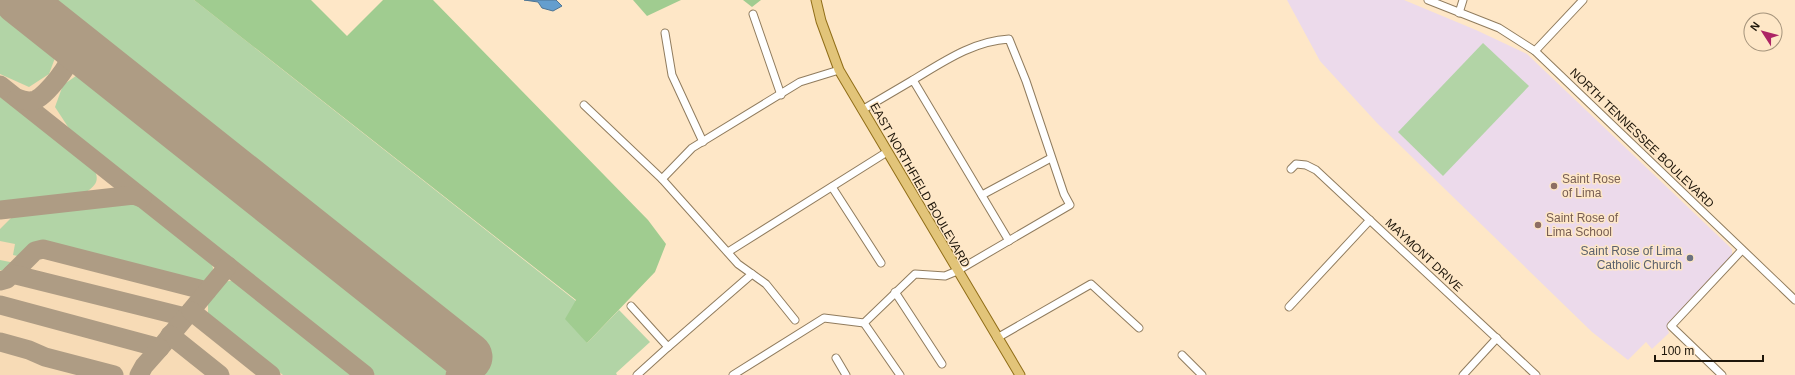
<svg xmlns="http://www.w3.org/2000/svg" width="1795" height="375" font-family="Arial,sans-serif">
<style>
.built{fill:#f7dbb6}
.education{fill:#ecdaeb}
.green{fill:#b2d4a6}
.forest{fill:#a0cc90}
.water{fill:#649ece;stroke:#4f7593}
.lines{fill:none;stroke-linecap:round;stroke-linejoin:round}
.taxiway{stroke:#ae9c84;stroke-width:19}
.runway{stroke:#ae9c84;stroke-width:49}
.minor-casing{stroke:#907c5e;stroke-width:9}
.major-casing{stroke:#916e18;stroke-width:11}
.minor{stroke:#fff;stroke-width:7}
.major{stroke:#e2c479;stroke-width:9}
.education-dot{fill:#8d6e63;stroke:#fee7c7;stroke-width:1.5}
.worship-dot{fill:#6b7280;stroke:#fee7c7;stroke-width:1.5}
.labels{text-anchor:middle;dominant-baseline:central;stroke-width:3;stroke-linejoin:round;paint-order:stroke}
.street-label{font-size:12px;fill:#1e160a;stroke:#fee7c7}
.education-label{font-size:12px;fill:#785e54;stroke:#fee7c7;text-anchor:start}
.worship-label{font-size:12px;fill:#5b616d;stroke:#fee7c7;text-anchor:end}
</style>
<rect width="100%" height="100%" fill="#fee7c7"/>
<path class="built" d="M0,0h194l393,310 -7,30 34,35h-614z"/>
<path class="education" d="M1287,0h117l72,30 51,24 205,195v7l-65,71 2,6 -17,16 -6,-7 -18,18 -36,-28 -215,-209 -57,-62z"/>
<g class="green">
<path d="M46,0h148l382,301 11,42 32,-33 31,32 -34,31 1,2h-154l22,-29z"/>
<path d="M0,4l58,46 -9,24 -20,13 -29,-13z"/>
<path d="M1483,43l46,43 -86,90 -45,-44z"/>
<path d="M83,71l363,288v16h-71l-301,-239 -19,-29 8,-22z"/>
<path d="M0,93l92,72c8,14 6,19 -7,28l-85,10z"/>
<path d="M130,202l8,1 8,5 64,51 3,9 -1,8 -7,5 -9,1 -156,-41 -18,16 -9,-2 2,-11 -15,-3v-12l14,-14z"/>
<path d="M0,260l15,3c-4,5 -8,10 -15,7z"/>
<path d="M235,280l8,4 113,91h-73l-75,-59v-18l15,-16z"/>
</g>
<g class="forest">
<path d="M194,0h117l36,36 36,-36h50l215,220 18,24 -11,28 -68,71 -22,-24 11,-19z"/>
<path d="M633,0h48l-34,16z"/>
<path d="M743,0h18l-9,7z"/>
</g>
<path class="water" d="M524,0h32l6,6 -9,5 -11,-3 -4,-6z"/>
<g class="lines">
<g class="taxiway">
<path d="M69,63l12,-6 12,2"/>
<path d="M0,85l365,290"/>
<path d="M17,98c7,3 12,4 18,2 11,-4 38,-38 37,-49 0,-8 -6,-12 -11,-18"/>
<path d="M0,210l134,-15 8,3"/>
<path d="M12,274l23,-23 8,-2 164,42"/>
<path d="M0,281l7,-2 5,-5 173,43"/>
<path d="M0,305l160,43 68,-82"/>
<path d="M191,311l80,64"/>
<path d="M170,335l50,40"/>
<path d="M0,342l29,8 16,7 69,18"/>
<path d="M139,375l5,-9 16,-18"/>
<path d="M455,375l13,-18"/>
</g>
<path class="runway" d="M19,0l449,357"/>
<defs>
<g id="minor">
<path d="M1428,0l71,28 36,23 260,249"/>
<path d="M1459,13l4,-13"/>
<path d="M753,14l28,81"/>
<path d="M665,33l7,42 31,67"/>
<path d="M1535,51l48,-51"/>
<path d="M584,105l78,74 76,85 28,20 29,36"/>
<path d="M862,110l51,-30 96,161"/>
<path d="M1291,169l5,-5 10,1 10,5 220,205"/>
<path d="M662,179l30,-31 108,-66 39,-12"/>
<path d="M832,187l49,76"/>
<path d="M982,195l69,-37"/>
<path d="M728,252l159,-100"/>
<path d="M895,292l47,72"/>
<path d="M631,306l37,41 84,-73"/>
<path d="M1289,307l81,-87"/>
<path d="M864,323l36,52"/>
<path d="M997,338l94,-54 48,44"/>
<path d="M1182,355l20,20"/>
<path d="M836,358l10,17"/>
<path d="M637,375l31,-28"/>
<path d="M733,375l91,-57 40,5 51,-49 30,2 12,-5 113,-66 -6,-11 -38,-113 -17,-42c-36,2 -66,23 -96,41"/>
<path d="M1463,375l34,-37"/>
<path d="M1722,375l-51,-49 71,-76"/>
</g>
<path id="major" d="M816,0l5,21 18,49 181,305"/>
</defs>
<use href="#minor" class="minor-casing"/>
<use href="#major" class="major-casing"/>
<use href="#minor" class="minor"/>
<use href="#major" class="major"/>
</g>
<g class="education-dot">
<circle cx="1554" cy="186" r="4"/>
<circle cx="1538" cy="225" r="4"/>
</g>
<circle class="worship-dot" cx="1690" cy="258" r="4"/>
<g class="labels">
<g class="street-label">
<text transform="translate(1642 138) rotate(44)">NORTH TENNESSEE BOULEVARD</text>
<text transform="translate(920 185) rotate(60)">EAST NORTHFIELD BOULEVARD</text>
<text transform="translate(1424 255) rotate(43)">MAYMONT DRIVE</text>
</g>
<g class="education-label">
<text x="1562" y="179">Saint Rose<tspan x="1562" dy="14">of Lima</tspan></text>
<text x="1546" y="218">Saint Rose of<tspan x="1546" dy="14">Lima School</tspan></text>
</g>
<g class="worship-label">
<text x="1682" y="251">Saint Rose of Lima<tspan x="1682" dy="14">Catholic Church</tspan></text>
</g>
</g>
<g transform="translate(1763 32) rotate(306)"><circle r="19" fill="#fee7c7" stroke="#a4937b"/>
<path d="M0-3L7 15L0 10L-7 15Z" fill="#ad2365"/>
<text y="-6" font-size="11" font-weight="bold" text-anchor="middle" fill="#1e160a">N</text>
</g>
<path d="M1655 355v6h108v-6" fill="none" stroke="#1e160a" stroke-width="2"/>
<text x="1661" y="355" font-size="12" fill="#1e160a" stroke="#fee7c7" stroke-width="3" paint-order="stroke">100 m</text>
</svg>
